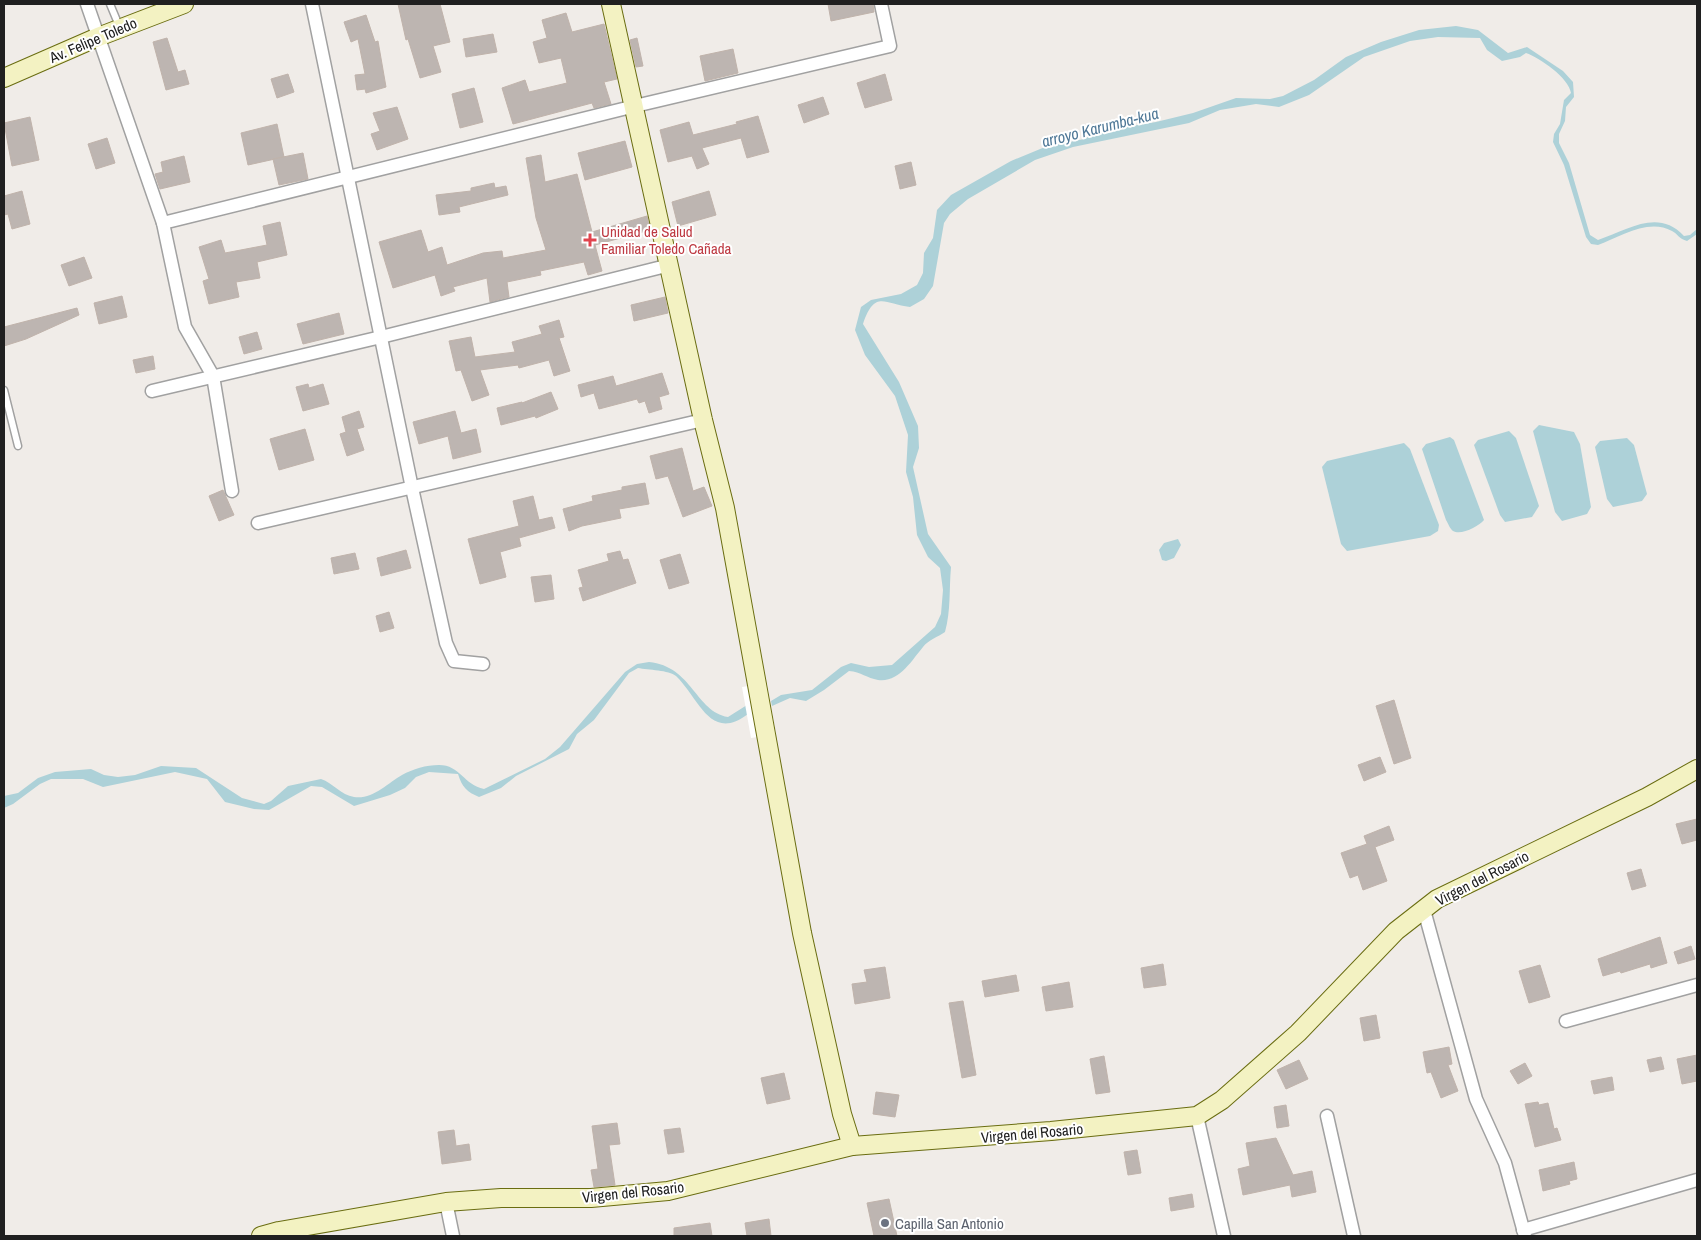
<svg xmlns="http://www.w3.org/2000/svg" width="1701" height="1240" font-family="'Archivo Narrow',sans-serif">
<style>
.water{fill:#add1d8}
.pier{fill:#fff}
.building{fill:#bdb5b1;stroke:#c0b3ab}
.lines{fill:none;stroke-linecap:round;stroke-linejoin:round}
.lane-casing{stroke:#a1a1a1;stroke-width:9}
.street-casing{stroke:#a1a1a1;stroke-width:15}
.secondary-casing{stroke:#6a6d11;stroke-width:20}
.lane{stroke:#fff;stroke-width:6}
.street{stroke:#fff;stroke-width:12}
.secondary{stroke:#f3f2c2;stroke-width:18}
.health-dot{fill:#e0444e;stroke:#fff;stroke-width:2}
.worship-dot{fill:#6b7280;stroke:#fff;stroke-width:2}
.labels{text-anchor:middle;dominant-baseline:central;stroke-width:4;stroke-linejoin:round;paint-order:stroke}
.street-label{font-size:15px;fill:#202020;stroke:#fff}
.health-label{font-size:15px;fill:#be3a42;stroke:#fff;text-anchor:start}
.worship-label{font-size:15px;fill:#5b616d;stroke:#fff;text-anchor:start}
.water-label{font-size:16px;font-style:italic;fill:#4f7897;stroke:#fff}
</style>
<rect width="100%" height="100%" fill="#f0ece8"/>
<g class="water">
<path d="M1456,26l22,4 30,23 19,-6 36,24 10,11 1,15 -8,10 -1,14 -6,13v9l10,20 21,72 8,5c30,-10 60,-32 86,-4l6,-1 7,-6v5l-10,7c-8,-2 -9,-7 -15,-10 -24,-13 -52,6 -74,14l-7,-1 -5,-7 -22,-72 -11,-23 1,-8 6,-10 4,-24 7,-7c-2,-15 -31,-35 -45,-40l-6,4 -18,4 -15,-11 -7,-12 -42,-1 -28,4 -46,16 -55,38 -30,12 -23,-3 -36,6 -31,13 -116,24 -38,13 -67,39 -18,15 -6,9 -11,63 -9,13 -14,8c-26,-3 -35,-18 -47,17l36,58 19,44 1,22 -6,19 15,67 23,33c-2,22 0,44 -6,65 -7,5 -17,8 -22,15 -11,13 -24,36 -45,33 -11,-2 -17,-8 -29,-9l-25,19 -18,11 -16,-3 -18,8 -1,-5 10,-6 31,-5 29,-23 10,-4 18,4 23,-2 43,-38 6,-13 2,-24 -3,-22 -12,-11 -11,-22 -4,-38 -7,-25 2,-37 -13,-39 -30,-41 -10,-25 6,-23 10,-7 30,-6 16,-9 6,-12 1,-20 9,-15 4,-28 14,-15 60,-34 34,-14 39,-8 22,-12h20l30,-5 37,-9 43,-15 34,1 13,-3 31,-16 32,-23 35,-15 38,-12z"/>
<path d="M1539,425l35,7 6,12 11,63 -4,7 -25,7 -7,-9 -22,-81z"/>
<path d="M1509,431l7,7 23,68 -7,11 -27,5 -5,-7 -26,-70 4,-5z"/>
<path d="M1450,437l4,3 30,80c-5,6 -23,16 -31,11 -3,-2 -5,-8 -7,-11l-24,-71 4,-5z"/>
<path d="M1627,438l7,7 13,49 -5,7 -29,6 -6,-8 -12,-52 5,-6z"/>
<path d="M1404,443l6,6 29,76 -1,6 -8,5 -83,15 -6,-7 -19,-77 5,-6z"/>
<path d="M1178,539l3,6 -7,13 -8,3 -4,-1 -3,-10 5,-7z"/>
<path d="M649,662c43,4 47,50 79,55l19,-12 1,9c-38,29 -49,-16 -72,-38 -7,-6 -28,-6 -38,-8l-9,5 -35,47 -17,14 -8,15 -53,27 -15,12 -22,9c-12,-5 -17,-10 -21,-23l-29,-2 -13,5 -11,11 -15,7 -36,11 -32,-19 -11,-1 -42,24 -15,-1 -29,-7 -18,-23 -32,-7 -72,15 -20,-8h-32l-11,5 -27,20 -9,4v-12l14,-3 20,-15 17,-6 36,-3 13,6 14,2 17,-2 26,-9 35,2 46,30 22,6 7,-3 17,-15 33,-7c12,4 20,16 33,18 18,3 34,-14 48,-22 11,-6 24,-10 37,-10 21,0 25,20 45,24l61,-30 15,-12 65,-75 12,-8z"/>
</g>
<path class="pier" d="M767,683l9,51 -25,4 -9,-51z"/>
<g class="building">
<path d="M398,4h42l10,38 -17,4 8,26 -21,6 -12,-39 -2,1z"/>
<path d="M828,4h45l1,8 -43,9z"/>
<path d="M566,13l6,19 32,-8 13,55 -13,3 7,22 -17,4 -2,-5 -79,21 -11,-36 23,-8 4,12 38,-9 -6,-25 -22,5 -6,-21 14,-4 -5,-18z"/>
<path d="M366,15l9,27 3,-1 8,46 -20,6 -1,-4 -8,1 -2,-15 10,-1 -7,-35 -7,3 -7,-20z"/>
<path d="M493,34l4,18 -31,5 -3,-18z"/>
<path d="M167,38l11,34 7,-2 4,14 -23,6 -13,-48z"/>
<path d="M637,38l6,28 -7,1 -6,-27z"/>
<path d="M733,49l5,24 -33,8 -5,-25z"/>
<path d="M288,74l6,18 -17,6 -6,-19z"/>
<path d="M885,74l7,26 -27,8 -8,-25z"/>
<path d="M474,88l9,34 -23,6 -8,-34z"/>
<path d="M823,97l6,17 -25,9 -6,-18z"/>
<path d="M397,107l11,32 -31,11 -6,-16 9,-3 -7,-18z"/>
<path d="M758,116l11,36 -22,6 -6,-20 -39,10 7,16 -12,5 -5,-13 -24,6 -8,-32 29,-8 4,13 44,-11 -1,-2z"/>
<path d="M30,117l9,43 -27,6 -8,-43z"/>
<path d="M277,124l7,33 -36,8 -7,-32z"/>
<path d="M107,138l8,25 -19,6 -8,-25z"/>
<path d="M625,141l7,26 -47,13 -7,-27z"/>
<path d="M303,153l5,26 -29,6 -6,-26z"/>
<path d="M541,155l4,27 32,-8 15,58 55,-16 3,14 -55,15 7,26 -14,4 -4,-13 -44,9 1,4 -34,7 2,15 -19,5 -3,-24 -34,9 2,4 -14,5 -6,-21 -42,13 -14,-46 42,-12 7,22 14,-5 5,18 36,-12 19,-2 1,7 43,-8 -10,-32 -10,-60z"/>
<path d="M184,156l6,26 -30,7 -5,-15 8,-2 -2,-10z"/>
<path d="M911,162l5,23 -16,4 -5,-23z"/>
<path d="M494,183l1,5 11,-2 2,9 -49,12 1,5 -21,3 -3,-20 35,-4v-3z"/>
<path d="M22,191l8,33 -18,5 -4,-15 -4,1v-19z"/>
<path d="M709,191l7,24 -38,11 -6,-24z"/>
<path d="M280,222l7,33 -30,7 3,16 -24,4 3,15 -30,7 -6,-23 6,-2 -10,-32 22,-7 4,13 42,-8 -4,-19z"/>
<path d="M84,257l8,21 -23,8 -8,-21z"/>
<path d="M122,296l5,21 -28,7 -5,-21z"/>
<path d="M665,297l3,16 -34,8 -3,-16z"/>
<path d="M77,308l2,7 -53,24 -22,7v-19z"/>
<path d="M339,313l5,21 -41,10 -6,-20z"/>
<path d="M559,320l5,17 -5,1 11,33 -16,5 -5,-16 -30,8 -1,-3 -38,5 9,25 -17,6 -11,-31 -5,1 -7,-30 22,-4 4,20 40,-5 -3,-10 30,-8 -3,-8z"/>
<path d="M257,332l5,17 -18,5 -5,-17z"/>
<path d="M153,356l2,13 -19,4 -3,-13z"/>
<path d="M662,373l7,21 -10,3 3,12 -13,4 -4,-12 -6,2 -2,-4 -38,10 -5,-16 -13,4 -3,-12 35,-9 3,10z"/>
<path d="M308,384l1,4 14,-4 6,20 -26,7 -7,-24z"/>
<path d="M551,392l7,17 -22,9 -1,-2 -34,9 -4,-17 25,-6v1z"/>
<path d="M359,411l5,16 -7,2 7,21 -17,6 -7,-22 6,-2 -4,-15z"/>
<path d="M455,411l6,22 15,-4 5,23 -28,7 -5,-23 -29,8 -6,-22z"/>
<path d="M305,429l9,31 -35,10 -9,-31z"/>
<path d="M682,448l11,43 11,-4 8,19 -29,11 -15,-41 -12,3 -6,-23z"/>
<path d="M645,483l4,21 -30,5 2,9 -39,8 -13,5 -6,-22 30,-8 -1,-5 30,-6v-3z"/>
<path d="M223,490l11,25 -15,6 -10,-25z"/>
<path d="M533,496l6,24 13,-3 3,11 -36,10 2,8 -21,6 6,25 -26,7 -12,-45 51,-13 -6,-25z"/>
<path d="M406,550l5,18 -30,8 -4,-18z"/>
<path d="M620,551l3,9 5,-1 8,24 -53,18 -4,-13 4,-1 -5,-17 31,-9 -2,-7z"/>
<path d="M355,553l4,16 -25,5 -3,-16z"/>
<path d="M680,554l9,29 -20,6 -9,-29z"/>
<path d="M551,575l3,24 -19,3 -4,-25z"/>
<path d="M389,612l5,16 -14,4 -4,-16z"/>
<path d="M1394,700l17,58 -17,6 -18,-58z"/>
<path d="M1380,757l6,15 -22,9 -6,-16z"/>
<path d="M1697,819v21l-15,4 -6,-20z"/>
<path d="M1389,826l5,14 -19,7 12,34 -24,9 -5,-15 -8,3 -9,-25 26,-9 -3,-8z"/>
<path d="M1641,869l5,17 -14,4 -5,-17z"/>
<path d="M1660,937l7,26 -16,5 -1,-4 -29,9 -1,-2 -17,5 -5,-17z"/>
<path d="M1691,946l4,13 -17,5 -4,-12z"/>
<path d="M1163,964l3,21 -22,3 -3,-20z"/>
<path d="M1540,965l10,32 -21,6 -10,-32z"/>
<path d="M885,967l5,31 -35,6 -3,-20 15,-2 -3,-12z"/>
<path d="M1016,975l3,16 -34,6 -3,-16z"/>
<path d="M1069,982l4,25 -27,4 -4,-24z"/>
<path d="M963,1001l13,74 -14,3 -13,-75z"/>
<path d="M1376,1015l4,23 -16,3 -4,-23z"/>
<path d="M1449,1047l3,17 -4,1 10,26 -17,7 -10,-26 -4,1 -4,-21z"/>
<path d="M1697,1055v26l-15,3 -5,-25z"/>
<path d="M1104,1056l6,36 -14,2 -6,-35z"/>
<path d="M1661,1057l3,12 -14,3 -3,-12z"/>
<path d="M1299,1060l9,19 -22,10 -9,-19z"/>
<path d="M1525,1063l7,13 -14,8 -8,-13z"/>
<path d="M784,1073l6,26 -23,5 -6,-26z"/>
<path d="M1612,1077l2,13 -20,4 -3,-13z"/>
<path d="M876,1092l23,3 -4,22 -22,-3z"/>
<path d="M1538,1102l1,3 9,-2 6,26 3,-1 4,12 -26,7 -10,-43z"/>
<path d="M1286,1105l3,21 -12,2 -3,-21z"/>
<path d="M617,1123l3,21 -11,1 6,40 -21,2 -3,-17 7,-1 -6,-43z"/>
<path d="M680,1128l4,24 -16,2 -4,-24z"/>
<path d="M454,1130l2,16 13,-2 2,16 -29,4 -4,-32z"/>
<path d="M1276,1138l17,37 19,-4 4,21 -24,5 -2,-12 -47,10 -5,-26 12,-3 -4,-23z"/>
<path d="M1137,1150l4,23 -13,2 -4,-23z"/>
<path d="M1574,1162l3,17 -8,2 1,3 -27,7 -4,-21z"/>
<path d="M1192,1194l2,13 -23,4 -2,-13z"/>
<path d="M889,1199l8,37h-23l-7,-33z"/>
<path d="M769,1219l2,17h-24l-2,-13z"/>
<path d="M710,1223l2,13h-38v-8z"/>
</g>
<g class="lines">
<defs>
<g id="lane">
<path d="M110,4l10,24"/>
<path d="M4,390l14,56"/>
</g>
<g id="street">
<path d="M87,4l76,219 22,104 28,49 19,115"/>
<path d="M312,4l100,484 34,155 8,18 29,3"/>
<path d="M163,223l472,-117 255,-60 -9,-42"/>
<path d="M152,391l229,-54 289,-72"/>
<path d="M258,523l445,-103"/>
<path d="M1424,910l52,189 29,64 20,73"/>
<path d="M1566,1021l131,-36"/>
<path d="M1197,1116l27,120"/>
<path d="M1327,1116l27,120"/>
<path d="M446,1202l7,34"/>
<path d="M1523,1230l174,-50"/>
</g>
<g id="secondary">
<path d="M611,4l92,416 22,88 77,425 40,181 10,32"/>
<path d="M4,78l94,-41 86,-33"/>
<path d="M261,1236l18,-5 167,-29 55,-4h90l77,-7 184,-45 199,-15 146,-15 25,-16 76,-67 98,-102 41,-32 210,-102 50,-28"/>
</g>
</defs>
<use href="#lane" class="lane-casing"/>
<use href="#street" class="street-casing"/>
<use href="#secondary" class="secondary-casing"/>
<use href="#lane" class="lane"/>
<use href="#street" class="street"/>
<use href="#secondary" class="secondary"/>
</g>
<path class="health-dot" d="M587.5 232.5h5v5h5v5h-5v5h-5v-5h-5v-5h5z"/>
<circle class="worship-dot" cx="885" cy="1223" r="5"/>
<g class="labels">
<g class="street-label">
<text transform="translate(93 40) rotate(-23)">Av. Felipe Toledo</text>
<text transform="translate(1482 878) rotate(-27)">Virgen del Rosario</text>
<text transform="translate(1032 1133) rotate(-5)">Virgen del Rosario</text>
<text transform="translate(633 1192) rotate(-6)">Virgen del Rosario</text>
</g>
<g class="health-label">
<text x="601" y="231">Unidad de Salud<tspan x="601" dy="17">Familiar Toledo Cañada</tspan></text>
</g>
<g class="worship-label">
<text x="895" y="1223">Capilla San Antonio</text>
</g>
<g class="water-label">
<text transform="translate(1100 127) rotate(-14)">arroyo Karumba-kua</text>
</g>
</g>
<rect width="1701" height="1240" fill="none" stroke="#202020" stroke-width="10"/>
</svg>
